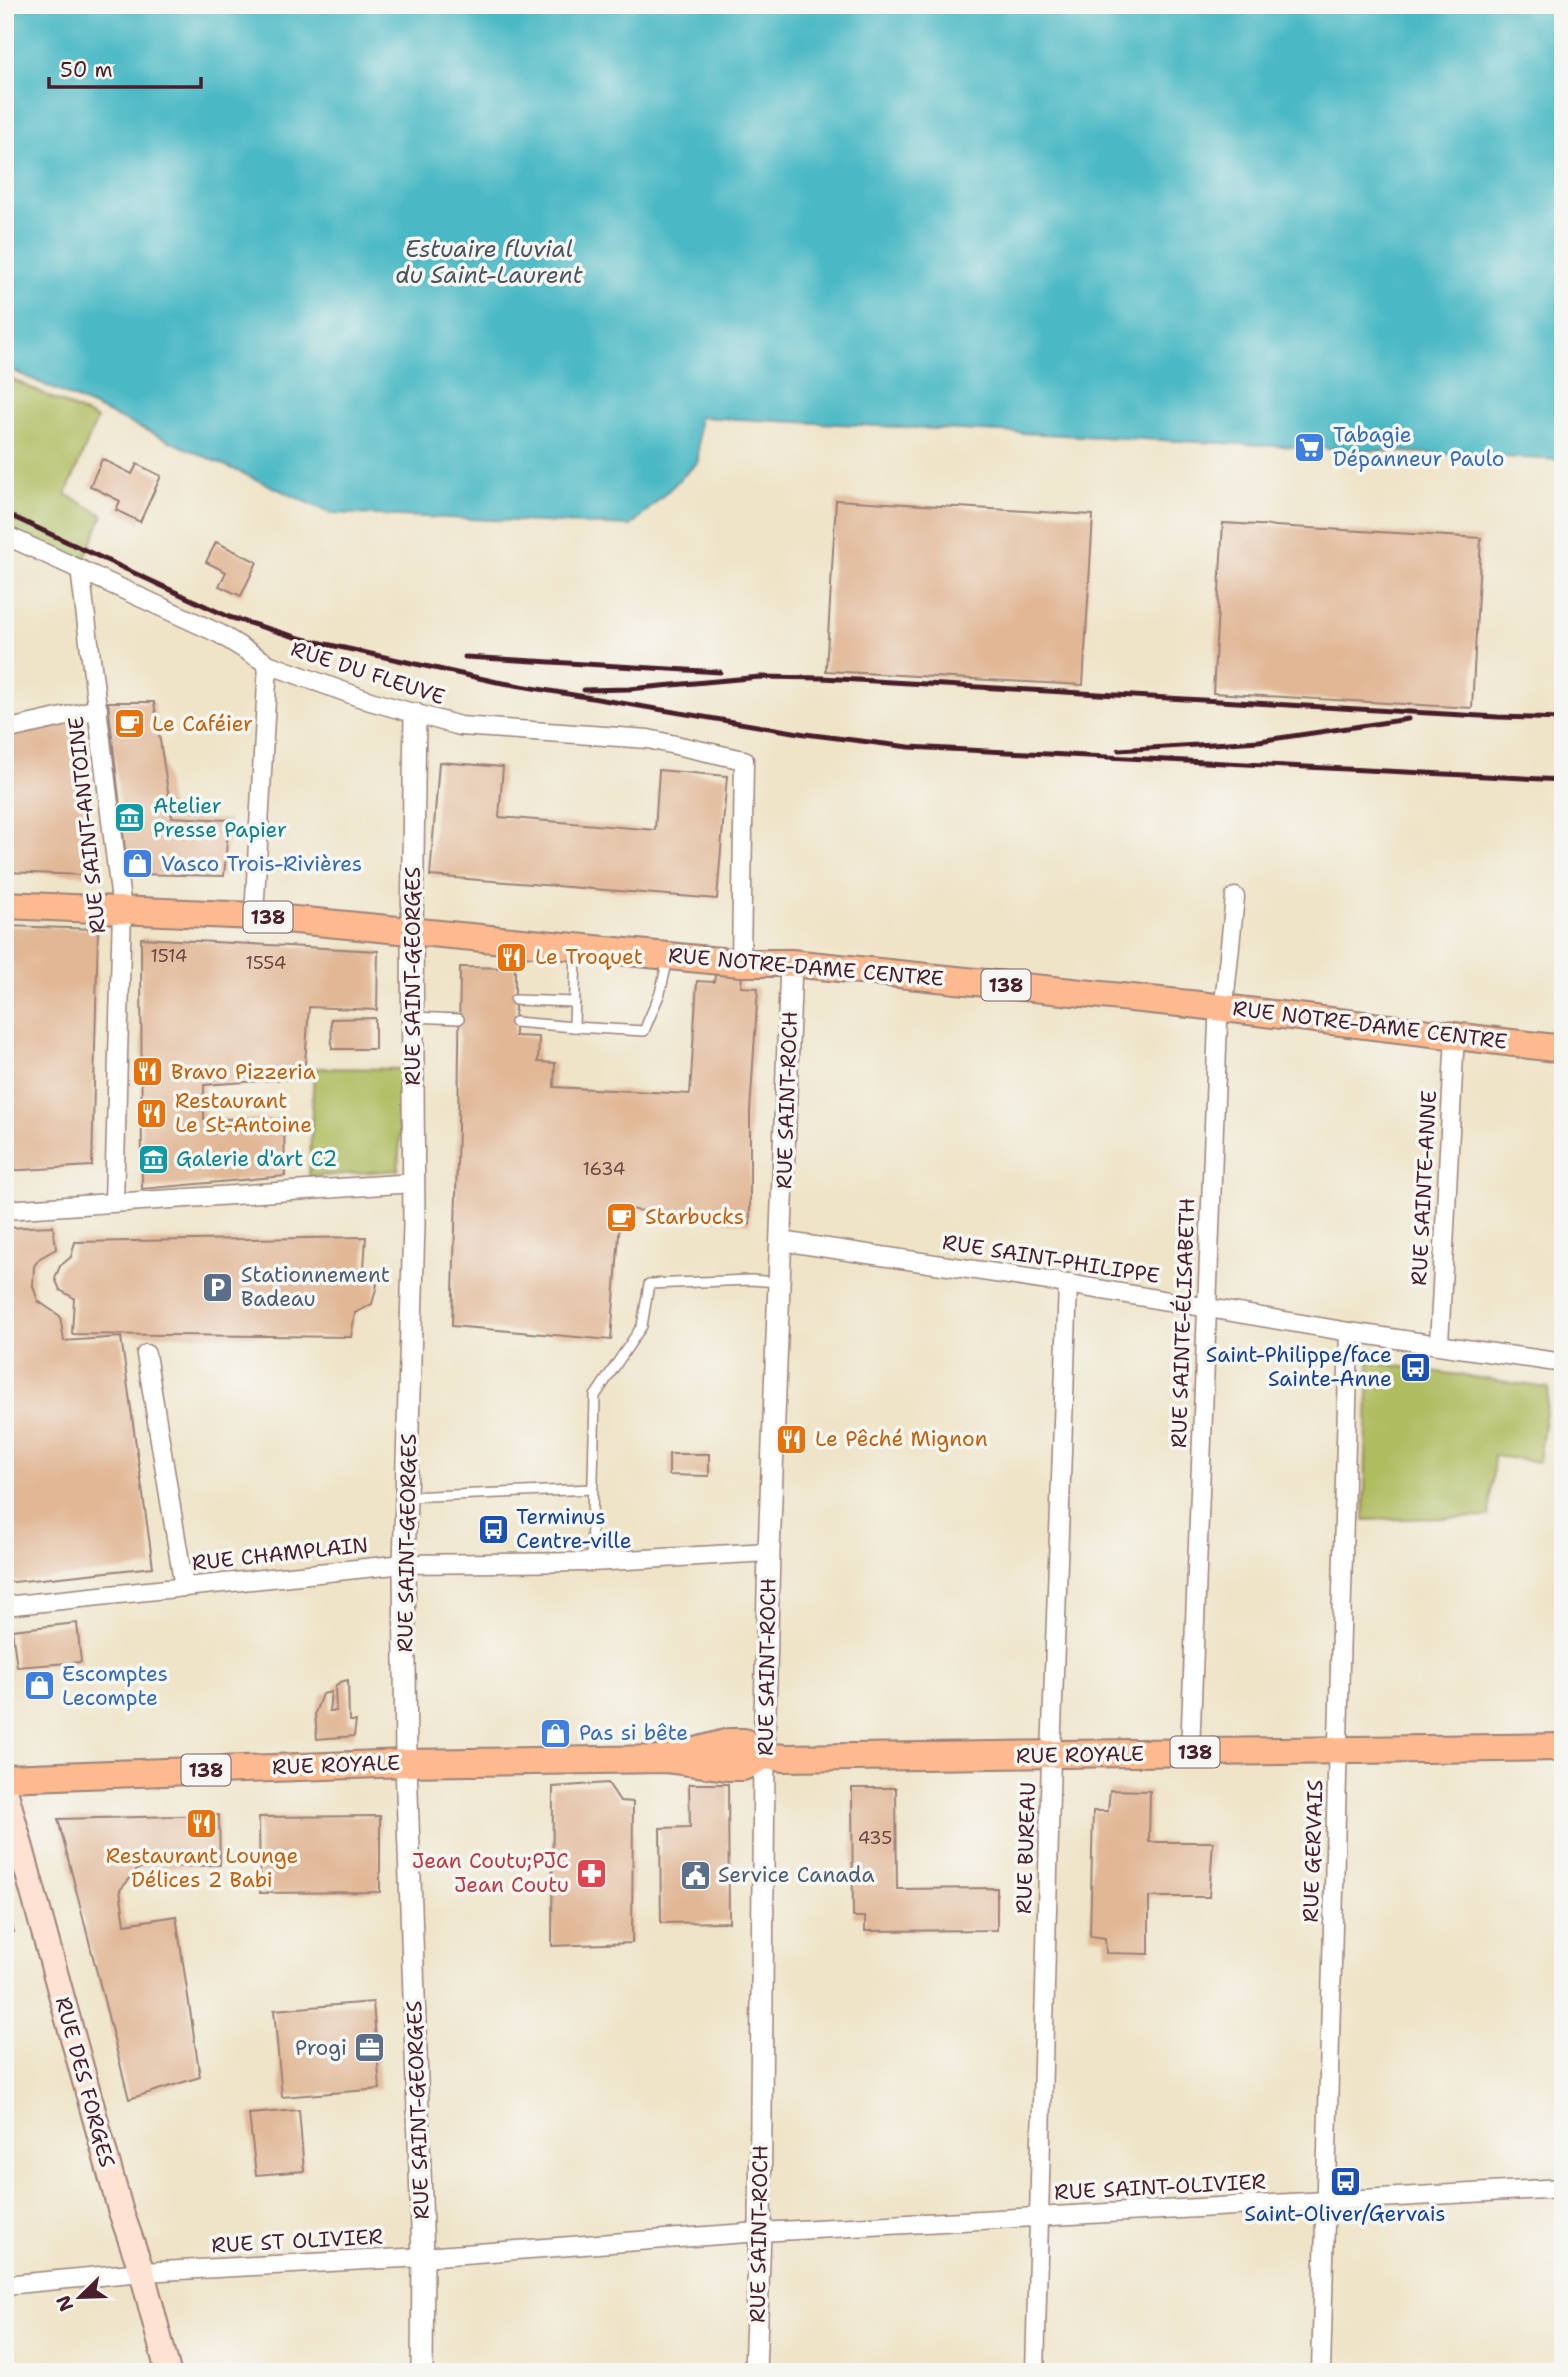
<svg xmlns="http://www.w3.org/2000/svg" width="1568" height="2377" font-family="'Shantell Sans',sans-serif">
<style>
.green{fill:#afbc5e;stroke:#7c6e44;stroke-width:2}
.water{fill:#4bb9c5;stroke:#4a6c78;stroke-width:2}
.building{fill:#e1b795}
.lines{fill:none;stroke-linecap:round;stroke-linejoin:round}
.service-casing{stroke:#9c827a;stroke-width:12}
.minor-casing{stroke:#9c827a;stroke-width:21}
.tertiary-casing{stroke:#9c827a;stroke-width:24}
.secondary-casing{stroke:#9c827a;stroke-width:28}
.primary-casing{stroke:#9c827a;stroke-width:30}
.service{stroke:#fff;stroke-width:9}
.minor{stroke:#fff;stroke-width:18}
.tertiary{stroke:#fff;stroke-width:21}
.secondary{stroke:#fee3d2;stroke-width:24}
.primary{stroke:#fcba8e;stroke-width:26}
.rail{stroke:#4a1f2b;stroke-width:5}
.labels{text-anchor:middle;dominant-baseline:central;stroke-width:7;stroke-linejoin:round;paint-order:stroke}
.number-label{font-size:18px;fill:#704546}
.shield{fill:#f6f6f2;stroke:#7e6067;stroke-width:2}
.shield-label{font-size:19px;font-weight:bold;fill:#4a1f2b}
.shop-label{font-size:21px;fill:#366cbe;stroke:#f6f6f2;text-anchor:start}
.street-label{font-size:21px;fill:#4a1f2b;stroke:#f6f6f2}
.food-label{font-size:21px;fill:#c56008;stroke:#f6f6f2;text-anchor:start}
.culture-label{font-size:21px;fill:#0d838f;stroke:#f6f6f2;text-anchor:start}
.service-label{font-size:21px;fill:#4e5e75;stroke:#f6f6f2;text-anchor:start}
.transit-label{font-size:21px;fill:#164399;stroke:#f6f6f2;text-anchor:end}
.health-label{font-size:21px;fill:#be3a42;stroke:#f6f6f2;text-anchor:end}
.water-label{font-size:23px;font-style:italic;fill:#4a5561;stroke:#f6f6f2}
</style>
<rect width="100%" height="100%" fill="#f6f6f2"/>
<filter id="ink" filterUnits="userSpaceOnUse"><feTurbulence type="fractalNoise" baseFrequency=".0143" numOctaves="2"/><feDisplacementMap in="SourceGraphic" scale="14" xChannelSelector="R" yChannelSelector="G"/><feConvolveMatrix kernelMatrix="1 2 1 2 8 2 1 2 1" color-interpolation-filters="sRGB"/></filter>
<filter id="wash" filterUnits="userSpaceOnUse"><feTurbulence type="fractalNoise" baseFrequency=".00686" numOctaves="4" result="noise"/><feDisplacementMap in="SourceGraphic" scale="28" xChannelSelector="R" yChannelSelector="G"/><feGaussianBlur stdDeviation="1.57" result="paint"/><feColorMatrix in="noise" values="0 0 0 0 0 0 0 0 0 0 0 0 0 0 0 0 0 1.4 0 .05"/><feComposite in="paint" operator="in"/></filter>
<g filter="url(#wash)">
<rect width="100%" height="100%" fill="#efe4c8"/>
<g class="green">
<path d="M5,376l92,43 -31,75 37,21 -20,49 -78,-35z"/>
<path d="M314,1068l90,1 -6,101 -89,7z"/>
<path d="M1369,1362l180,26 -10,74 -45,-6 -5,61 -125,3z"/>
</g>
<path class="water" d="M5,5h1558v455l-864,-43 -1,45 -67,64 -300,-13 -326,-146z"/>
<g id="blocks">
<g class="building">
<path d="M102,459l30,15 5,-10 24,12 -21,46 -24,-12 4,-9 -30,-15z"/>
<path d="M836,500l257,15 -10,170 -257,-14z"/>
<path d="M1223,523l258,15 -9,170 -259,-15z"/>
<path d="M216,542l41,20 -16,34 -22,-10 7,-14 -20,-10z"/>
<path d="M108,702h46l18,115 57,3 -5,56 -90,-2 -7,-7z"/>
<path d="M71,721l23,146 -9,8 -80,-3v-137z"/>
<path d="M439,762l64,5 -4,50 156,13 4,-60 68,6 -10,123 -287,-23z"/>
<path d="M5,926l93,3 -6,237 -87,5z"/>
<path d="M141,938l237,13 -1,59 -68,-3 -5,71 -100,7v34h80l1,57 -143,13z"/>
<path d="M460,967l55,1v68l24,1 -1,25 17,1 -1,24 136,7 7,-113 17,1 2,-12 26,3 -1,14 17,1 -8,124v112l-129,-16 -10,132 -159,-14 6,-197z"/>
<path d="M375,1018v31h-43l-1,-30z"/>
<path d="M53,1226l3,23 -16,9 -6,8 -1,20 5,15 22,15 4,25 57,-4 32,230 -148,16v-355z"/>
<path d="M366,1237l-2,31 13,17 -5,19 -17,9 -4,24 -279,-3 2,-36 -14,-8 -5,-12 5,-12 11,-9 4,-15z"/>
<path d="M669,1454h40v22l-40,-1z"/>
<path d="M77,1623l4,39 -64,5 -5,-37z"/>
<path d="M348,1680l1,41h7l-2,15 -37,3 -2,-26 7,-19 9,-2 -2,19h7l-1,-25 5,-4z"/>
<path d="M608,1783l12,18 13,1 -1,141 -80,3 1,-159z"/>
<path d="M689,1784h39l1,138 -68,1 -1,-95 30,-1z"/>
<path d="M852,1788h44l1,101 100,-1v42l-132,1v-14h-12z"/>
<path d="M1110,1790l40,1 -1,51h64l-4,55h-60v57l-43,-1 -1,-15 -15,-2 3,-125h15z"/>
<path d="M219,1815l1,50 -81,3 -19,22 5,34 51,-8 24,161 -71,22 -71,-280z"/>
<path d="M380,1816v76l-120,1 -1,-76z"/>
<path d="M5,1903l9,29 -9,2z"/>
<path d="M373,2002l7,87 -98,8 -8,-87z"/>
<path d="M299,2110l5,61 -48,4 -7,-61z"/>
</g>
</g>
</g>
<g filter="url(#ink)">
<use href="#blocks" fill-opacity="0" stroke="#9c827a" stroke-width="2"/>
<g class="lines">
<defs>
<g id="service">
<path d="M576,949l-2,78 70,4 16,-38 8,-34"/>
<path d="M515,1000l60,2"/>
<path d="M413,1017l46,2"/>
<path d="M515,1022l59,5"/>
<path d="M406,1497l186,-8"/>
<path d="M591,1562l4,-166 47,-70 7,-42 101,-4 28,2"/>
</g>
<g id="minor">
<path d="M5,535l215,99 48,30 102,37 90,25 188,13 96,21 -3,203"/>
<path d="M80,569l42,341 -8,292"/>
<path d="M5,730l93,-21"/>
<path d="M254,916l14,-252"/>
<path d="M5,1210l409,-27"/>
<path d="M781,1241l287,43 281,48 214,31"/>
<path d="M1439,1344l16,-310"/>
<path d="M146,1354l38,233"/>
<path d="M5,1606l399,-42 187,-2 178,-10"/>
<path d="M1190,1752l28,-730 7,-28 10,-97"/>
<path d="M5,2285l137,-13 281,-15 337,-25 803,-44"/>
<path d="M1035,2372l16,-616 17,-472"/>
<path d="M1321,2372l28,-1040"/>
</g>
<g id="tertiary">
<path d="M415,714l-3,217 2,294 -10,339 2,199 17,494 -1,115"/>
<path d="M755,2372l5,-140 4,-476 5,-204 22,-589"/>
</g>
<path id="secondary" d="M5,1790l115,419 22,63 26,100"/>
<g id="primary">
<path d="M5,905l249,11 487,47h50l408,42 364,44"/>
<path d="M666,1759l63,-17h15l20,14 21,2 778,-11"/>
<path d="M5,1778l401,-15 260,-4 63,8h14l21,-11"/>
</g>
</defs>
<use href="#service" class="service-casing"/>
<use href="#minor" class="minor-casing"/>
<use href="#tertiary" class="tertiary-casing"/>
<use href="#secondary" class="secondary-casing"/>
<use href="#primary" class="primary-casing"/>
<use href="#service" class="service"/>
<use href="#minor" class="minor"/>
<use href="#tertiary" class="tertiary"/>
<use href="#secondary" class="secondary"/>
<use href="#primary" class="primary"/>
<g class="rail">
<path d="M5,513l224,104 70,21 198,44 308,52 104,13 654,33"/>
<path d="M465,657l255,15"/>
<path d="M584,690l45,-1 131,-12 62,1 676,39 65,2"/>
<path d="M1119,750l140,-9 149,-22"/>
</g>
</g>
</g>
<defs>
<symbol id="supermarket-square" viewBox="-11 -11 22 22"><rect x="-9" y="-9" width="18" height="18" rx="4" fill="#3f7fe0" stroke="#f6f6f2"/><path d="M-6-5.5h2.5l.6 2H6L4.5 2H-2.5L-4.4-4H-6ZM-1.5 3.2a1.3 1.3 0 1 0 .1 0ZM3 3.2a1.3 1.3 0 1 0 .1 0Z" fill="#fff"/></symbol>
<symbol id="cafe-square" viewBox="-11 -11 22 22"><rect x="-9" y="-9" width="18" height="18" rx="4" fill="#e8710a" stroke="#f6f6f2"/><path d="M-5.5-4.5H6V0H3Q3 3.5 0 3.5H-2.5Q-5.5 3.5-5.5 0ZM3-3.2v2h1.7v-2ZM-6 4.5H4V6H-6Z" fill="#fff"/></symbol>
<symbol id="museum-square" viewBox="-11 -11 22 22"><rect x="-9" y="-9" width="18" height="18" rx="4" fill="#0f9aa8" stroke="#f6f6f2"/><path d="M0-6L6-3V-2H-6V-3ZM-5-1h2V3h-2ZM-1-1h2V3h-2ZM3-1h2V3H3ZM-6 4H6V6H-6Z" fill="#fff"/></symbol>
<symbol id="shop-square" viewBox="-11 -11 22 22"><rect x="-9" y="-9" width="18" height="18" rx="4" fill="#3f7fe0" stroke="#f6f6f2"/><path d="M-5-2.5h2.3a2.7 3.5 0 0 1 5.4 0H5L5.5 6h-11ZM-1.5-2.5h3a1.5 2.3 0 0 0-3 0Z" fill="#fff"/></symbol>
<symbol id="restaurant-square" viewBox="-11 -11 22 22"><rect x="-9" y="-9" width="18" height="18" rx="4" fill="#e8710a" stroke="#f6f6f2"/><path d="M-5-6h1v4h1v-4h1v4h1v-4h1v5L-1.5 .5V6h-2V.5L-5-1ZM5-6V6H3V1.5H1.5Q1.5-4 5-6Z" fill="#fff"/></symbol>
<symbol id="parking-square" viewBox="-11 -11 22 22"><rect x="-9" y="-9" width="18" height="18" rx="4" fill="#5c6f8a" stroke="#f6f6f2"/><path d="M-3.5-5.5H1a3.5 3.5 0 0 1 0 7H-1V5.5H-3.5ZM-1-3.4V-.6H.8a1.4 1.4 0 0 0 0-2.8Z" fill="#fff"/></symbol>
<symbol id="bus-square" viewBox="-11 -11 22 22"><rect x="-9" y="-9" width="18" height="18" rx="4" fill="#1a4fb4" stroke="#f6f6f2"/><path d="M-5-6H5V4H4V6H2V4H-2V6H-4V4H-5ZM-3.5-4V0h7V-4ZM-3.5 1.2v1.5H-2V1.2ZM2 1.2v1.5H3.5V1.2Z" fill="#fff"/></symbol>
<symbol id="pharmacy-square" viewBox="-11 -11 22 22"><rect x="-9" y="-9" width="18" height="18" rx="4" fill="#e0444e" stroke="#f6f6f2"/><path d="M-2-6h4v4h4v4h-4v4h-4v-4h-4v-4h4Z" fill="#fff"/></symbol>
<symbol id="civic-square" viewBox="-11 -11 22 22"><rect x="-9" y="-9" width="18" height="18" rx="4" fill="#5c6f8a" stroke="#f6f6f2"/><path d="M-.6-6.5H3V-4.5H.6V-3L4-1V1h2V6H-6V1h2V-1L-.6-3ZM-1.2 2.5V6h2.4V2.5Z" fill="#fff"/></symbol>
<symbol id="office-square" viewBox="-11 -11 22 22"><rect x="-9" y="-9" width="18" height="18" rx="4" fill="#5c6f8a" stroke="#f6f6f2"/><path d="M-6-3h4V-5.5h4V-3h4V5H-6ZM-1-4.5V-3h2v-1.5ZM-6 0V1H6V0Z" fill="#fff"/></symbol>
</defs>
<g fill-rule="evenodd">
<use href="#supermarket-square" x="1292" y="430" width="35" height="35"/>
<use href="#cafe-square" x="112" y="706" width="35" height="35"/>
<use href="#museum-square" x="112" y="800" width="35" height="35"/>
<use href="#shop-square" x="120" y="846" width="35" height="35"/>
<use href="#restaurant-square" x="494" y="940" width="35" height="35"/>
<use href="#restaurant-square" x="130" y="1054" width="35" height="35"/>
<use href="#restaurant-square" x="134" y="1096" width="35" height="35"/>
<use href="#museum-square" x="136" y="1142" width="35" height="35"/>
<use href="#cafe-square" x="604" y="1200" width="35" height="35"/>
<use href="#parking-square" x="200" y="1270" width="35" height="35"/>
<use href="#bus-square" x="1398" y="1350" width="35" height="35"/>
<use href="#restaurant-square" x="774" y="1422" width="35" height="35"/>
<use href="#bus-square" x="476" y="1512" width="35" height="35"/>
<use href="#shop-square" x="22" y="1668" width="35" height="35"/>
<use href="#shop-square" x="538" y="1716" width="35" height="35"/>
<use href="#restaurant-square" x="184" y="1806" width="35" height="35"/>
<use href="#pharmacy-square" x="574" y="1856" width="35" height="35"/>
<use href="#civic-square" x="678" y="1858" width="35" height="35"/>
<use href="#office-square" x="352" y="2030" width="35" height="35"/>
<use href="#bus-square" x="1328" y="2164" width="35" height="35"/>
</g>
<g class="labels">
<g class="number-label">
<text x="169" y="956">1514</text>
<text x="266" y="963">1554</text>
<text x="604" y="1169">1634</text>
<text x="875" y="1838">435</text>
</g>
<g class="shield">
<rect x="243.5" y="901.5" width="49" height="31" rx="5"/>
<rect x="981.5" y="969.5" width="49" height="31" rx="5"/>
<rect x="1170.5" y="1736.5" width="49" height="31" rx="5"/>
<rect x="181.5" y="1754.5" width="49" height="31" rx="5"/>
</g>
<g class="shield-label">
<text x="268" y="917">138</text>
<text x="1006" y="985">138</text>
<text x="1195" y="1752">138</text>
<text x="206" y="1770">138</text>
</g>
<g class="shop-label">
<text x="1333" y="435">Tabagie<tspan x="1333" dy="24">Dépanneur Paulo</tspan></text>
<text x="161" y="864">Vasco Trois-Rivières</text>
<text x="62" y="1674">Escomptes<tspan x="62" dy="24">Lecompte</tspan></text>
<text x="579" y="1733">Pas si bête</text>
</g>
<g class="street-label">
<text transform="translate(368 673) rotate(18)">RUE DU FLEUVE</text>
<text transform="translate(87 825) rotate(-96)">RUE SAINT-ANTOINE</text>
<text transform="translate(806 967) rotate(5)">RUE NOTRE-DAME CENTRE</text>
<text transform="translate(413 976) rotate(-90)">RUE SAINT-GEORGES</text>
<text transform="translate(1370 1025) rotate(7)">RUE NOTRE-DAME CENTRE</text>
<text transform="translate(787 1100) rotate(-88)">RUE SAINT-ROCH</text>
<text transform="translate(1424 1188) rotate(-87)">RUE SAINTE-ANNE</text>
<text transform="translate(1051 1259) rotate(9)">RUE SAINT-PHILIPPE</text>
<text transform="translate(1183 1323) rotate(-88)">RUE SAINTE-ÉLISABETH</text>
<text transform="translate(407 1543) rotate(-89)">RUE SAINT-GEORGES</text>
<text transform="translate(280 1554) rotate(-6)">RUE CHAMPLAIN</text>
<text transform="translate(767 1667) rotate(-89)">RUE SAINT-ROCH</text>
<text transform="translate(1080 1755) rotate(-1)">RUE ROYALE</text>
<text transform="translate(336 1765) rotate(-2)">RUE ROYALE</text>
<text transform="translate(1026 1848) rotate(-88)">RUE BUREAU</text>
<text transform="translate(1313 1851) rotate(-88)">RUE GERVAIS</text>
<text transform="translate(85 2082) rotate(75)">RUE DES FORGES</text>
<text transform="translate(418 2110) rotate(-92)">RUE SAINT-GEORGES</text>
<text transform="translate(1160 2187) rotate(-3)">RUE SAINT-OLIVIER</text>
<text transform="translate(759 2234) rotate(-89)">RUE SAINT-ROCH</text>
<text transform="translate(297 2241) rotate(-3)">RUE ST OLIVIER</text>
</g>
<g class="food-label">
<text x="152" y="724">Le Caféier</text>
<text x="535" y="957">Le Troquet</text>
<text x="171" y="1072">Bravo Pizzeria</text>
<text x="175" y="1101">Restaurant<tspan x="175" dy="24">Le St-Antoine</tspan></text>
<text x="645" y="1217">Starbucks</text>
<text x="815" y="1439">Le Pêché Mignon</text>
<text x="202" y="1856" text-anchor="middle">Restaurant Lounge<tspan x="202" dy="24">Délices 2 Babi</tspan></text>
</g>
<g class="culture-label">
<text x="153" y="806">Atelier<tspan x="153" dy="24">Presse Papier</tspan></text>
<text x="176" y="1159">Galerie d'art C2</text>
</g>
<g class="service-label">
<text x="241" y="1275">Stationnement<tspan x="241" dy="24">Badeau</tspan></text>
<text x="718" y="1875">Service Canada</text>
<text x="347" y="2048" text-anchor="end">Progi</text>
</g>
<g class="transit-label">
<text x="1392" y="1355">Saint-Philippe/face<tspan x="1392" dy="24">Sainte-Anne</tspan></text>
<text x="516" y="1517" text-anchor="start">Terminus<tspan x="516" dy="24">Centre-ville</tspan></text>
<text x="1345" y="2214" text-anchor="middle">Saint-Oliver/Gervais</text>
</g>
<g class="health-label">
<text x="569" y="1861">Jean Coutu;PJC<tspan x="569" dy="24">Jean Coutu</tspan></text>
</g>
<g class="water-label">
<text x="489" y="249">Estuaire fluvial<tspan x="489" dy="26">du Saint-Laurent</tspan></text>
</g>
</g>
<rect width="1568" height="2377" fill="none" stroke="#f6f6f2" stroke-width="28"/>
<g transform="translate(80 2297) rotate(247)" stroke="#f6f6f2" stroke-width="5" paint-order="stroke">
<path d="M0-5L12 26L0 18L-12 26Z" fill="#4a1f2b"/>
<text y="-10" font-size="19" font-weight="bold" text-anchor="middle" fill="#4a1f2b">N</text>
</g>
<path d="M49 77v10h152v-10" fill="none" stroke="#4a1f2b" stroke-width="3.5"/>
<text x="60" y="77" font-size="21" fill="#4a1f2b" stroke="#f6f6f2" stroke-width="5" paint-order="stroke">50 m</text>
</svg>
